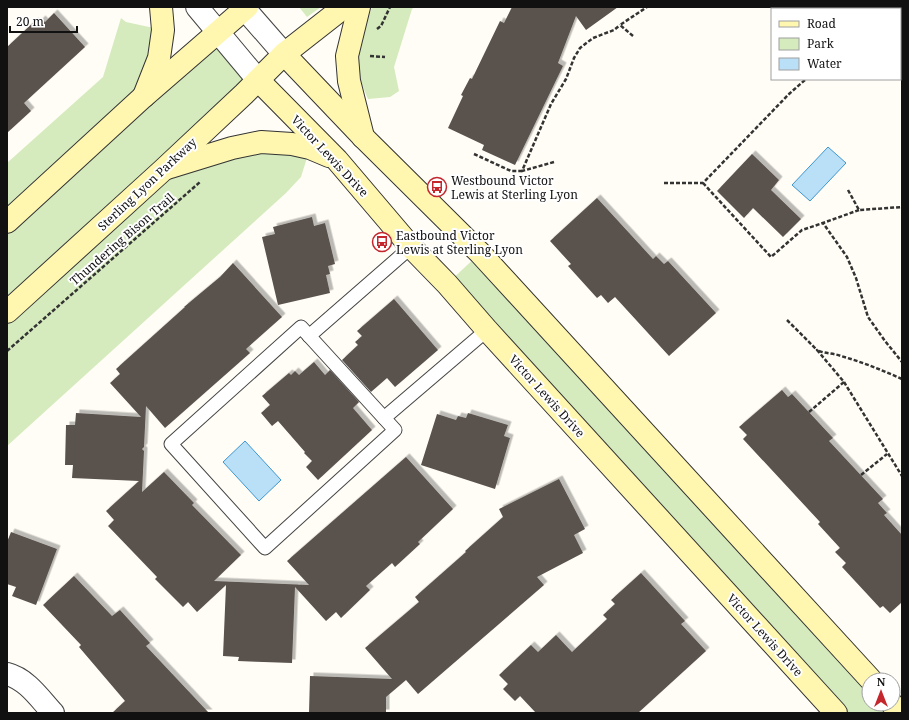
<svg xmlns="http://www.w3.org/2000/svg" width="909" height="720" font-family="'Noto Serif',serif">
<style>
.green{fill:#d5ebbd}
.water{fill:#b9e0f7;stroke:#3f96cf}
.building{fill:#5a524d;filter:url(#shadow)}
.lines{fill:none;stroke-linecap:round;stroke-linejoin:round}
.lane-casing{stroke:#444;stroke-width:15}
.street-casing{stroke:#444;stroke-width:24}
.secondary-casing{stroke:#333;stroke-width:24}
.path{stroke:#333;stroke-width:2.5;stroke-dasharray:4 2;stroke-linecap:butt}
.lane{stroke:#fff;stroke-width:13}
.street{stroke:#fff;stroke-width:22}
.secondary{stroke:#fff6b0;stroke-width:22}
.labels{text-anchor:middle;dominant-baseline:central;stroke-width:4;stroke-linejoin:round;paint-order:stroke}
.street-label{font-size:12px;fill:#111;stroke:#fff}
.poi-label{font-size:12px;fill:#111;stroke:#fff;text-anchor:start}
</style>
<defs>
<filter id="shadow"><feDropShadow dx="3.5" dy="-3.5" stdDeviation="0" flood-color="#0004"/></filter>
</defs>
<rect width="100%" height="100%" fill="#fffdf5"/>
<g class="green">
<path d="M299,7h22l-14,10z"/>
<path d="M372,7h43l-3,2 -18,58 5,24 -9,6 -22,2c-3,-7 -6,-14 -8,-21 -7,-24 4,-49 12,-71z"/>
<path d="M121,18l5,4 37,8 -20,67 76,-66 39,49 -94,89 36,-11 110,-10 -9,29 -15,16 -279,253v-283l96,-86z"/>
<path d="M480,253l389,427v24h23l8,9h-64l-389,-429z"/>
</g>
<g class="water">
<path d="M828,147l18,16 -36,38 -18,-16z"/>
<path d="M245,441l36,39 -22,21 -36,-39z"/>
</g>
<g class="building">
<path d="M512,7h106l-32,23 -10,-14 -18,47 5,3 -48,99 -33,-15 2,-5 -36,-17 15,-32 -2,-1 9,-17 2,1 28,-58 4,2z"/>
<path d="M54,13l31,34 -61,56 7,8 -24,22v-86l28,-26 2,3 5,-5 3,3z"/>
<path d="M752,154l27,26 -8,10 30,29 -18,18 -30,-29 -9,10 -27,-27z"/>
<path d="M597,198l56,61 3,-3 8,8 4,-3 48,52 -47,43 -54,-59 -7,6 -7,-8 -4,3 -29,-32 3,-2 -21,-23z"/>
<path d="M312,217l2,9 11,-3 10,41 -7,2 2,8 -4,1 4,18 -52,12 -16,-68 13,-3 -2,-7z"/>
<path d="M233,263l49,54 -36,32 4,4 -85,75 -19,-22 -2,41 -2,2 2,2 -2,41 22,-20 30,31 -2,2 49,50 -27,26 95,4 -22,-24 119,-104 47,52 -35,33 2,2 -25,23 -3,-4 -26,23 4,4 -29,28 -5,-6 -10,9 -31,-34 -3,76 -54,-2 1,-4 -16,-1 3,-71 -29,27 -9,-10 -5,5 -28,-28 2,-2 -49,-51 6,-6 -8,-9 33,-30 -67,-3 1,-13h-8l1,-40h9l1,-12 65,4 -31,-34 10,-9 -4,-5 69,-62h-1l36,-30z"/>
<path d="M394,299l44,51 -43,37 -8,-9 -16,14 -29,-32 16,-15 -3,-3 7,-6 -5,-5z"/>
<path d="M314,362l11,13 5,-5 29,32 -6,6 19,22 -54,50 -12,-13 6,-6 -8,-8 1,-1 -27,-31 -6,5 -11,-13 9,-8 -8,-9 27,-23 2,2 4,-4 4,4z"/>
<path d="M782,390l6,7 4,-3 41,44 -4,3 54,58 -5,4 9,10 -3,2 18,20v67l-12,11 -7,-7 -3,2 -38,-41 4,-4 -11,-11 5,-4 -22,-24 2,-2 -77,-83 4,-4 -8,-8z"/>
<path d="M468,413l40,12 -4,11 6,2 -15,51 -74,-24 16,-51 19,6 2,-4 8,2z"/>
<path d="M559,479l26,50 -11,6 9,18 -46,24 7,8 -126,109 -12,-14 -20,17v16h-77l1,-37 82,3 -27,-31 54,-46 -4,-5 51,-45 -1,-1 38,-34 -4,-8z"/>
<path d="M11,532l46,17 -21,56 -24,-9 4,-9 -9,-3v-42z"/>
<path d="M641,573l44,48 -4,3 25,27 -68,62h-102l-16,-17 -5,5 -12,-12 5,-5 -9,-9 32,-30 7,7 18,-17 16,17 35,-33 -4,-4 12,-11 -4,-4z"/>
<path d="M74,576l38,40 8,-6 30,33 -4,3 63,67h-97l13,-12 -46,-54 2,-2 -38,-40z"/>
</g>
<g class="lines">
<defs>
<g id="lane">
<path d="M301,327l94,103 -130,118 -94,-104z"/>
<path d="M309,336l102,-89"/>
<path d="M384,418l103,-88"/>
</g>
<g id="street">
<path d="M197,7l61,73"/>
<path d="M243,7l41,47"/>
<path d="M7,674c20,5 33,25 46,39"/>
</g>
<g id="secondary">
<path d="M359,7l-12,49 2,25 14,56"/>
<path d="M284,54l80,84 116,115 391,427"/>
<path d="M258,80l79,80 74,87 36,37 40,46 349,383"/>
<path d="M144,96l15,-38 4,-28 -2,-23"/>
<path d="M167,168l65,-20 29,-6 31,2 18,4 19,8"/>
<path d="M7,222l135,-124 105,-91"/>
<path d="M7,312l156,-142 81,-76 40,-40 60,-47"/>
<path d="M892,704l8,9"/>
</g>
</defs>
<use href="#lane" class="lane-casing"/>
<use href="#street" class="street-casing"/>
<use href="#secondary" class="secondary-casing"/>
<g class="path">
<path d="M377,29l4,-3 9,-19"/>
<path d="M633,36l-13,-11 27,-18"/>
<path d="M900,39h2"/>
<path d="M370,56l15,1"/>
<path d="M474,154l37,17h11"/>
<path d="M554,162l-32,9 29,-67 15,-25 8,-21 6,-10 13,-10 21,-8 6,-5"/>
<path d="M664,183h39l86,-89 17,-15"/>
<path d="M703,183l68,74 31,-27 21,-7"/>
<path d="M848,190l11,20 43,-3"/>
<path d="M859,210l-36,13 24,34 9,21 12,39 17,24 17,21"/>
<path d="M787,320l30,30"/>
<path d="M7,351l193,-169"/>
<path d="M844,382l58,94"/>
<path d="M809,412l35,-30 -27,-32c8,4 16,3 24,6 21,6 41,14 61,23"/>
<path d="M861,475l26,-21"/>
</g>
<use href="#lane" class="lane"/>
<use href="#street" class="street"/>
<use href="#secondary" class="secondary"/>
</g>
<defs>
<symbol id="bus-ring" viewBox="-11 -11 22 22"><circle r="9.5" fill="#fff" stroke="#c4262e" stroke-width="1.5"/><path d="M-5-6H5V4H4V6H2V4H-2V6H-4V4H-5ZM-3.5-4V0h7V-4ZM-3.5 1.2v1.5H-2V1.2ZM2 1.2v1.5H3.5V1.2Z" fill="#c4262e"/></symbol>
</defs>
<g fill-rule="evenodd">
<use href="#bus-ring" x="426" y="176" width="22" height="22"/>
<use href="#bus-ring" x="371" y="231" width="22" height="22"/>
</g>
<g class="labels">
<g class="street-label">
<text transform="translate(330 156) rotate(47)">Victor Lewis Drive</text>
<text transform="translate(147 184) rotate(-43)">Sterling Lyon Parkway</text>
<text transform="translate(122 239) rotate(-41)">Thundering Bison Trail</text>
<text transform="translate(547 396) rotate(48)">Victor Lewis Drive</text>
<text transform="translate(765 635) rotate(48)">Victor Lewis Drive</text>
</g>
<g class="poi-label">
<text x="451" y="180">Westbound Victor<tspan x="451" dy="14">Lewis at Sterling Lyon</tspan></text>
<text x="396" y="235">Eastbound Victor<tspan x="396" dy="14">Lewis at Sterling Lyon</tspan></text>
</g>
</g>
<rect width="909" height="720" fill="none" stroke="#111111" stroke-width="16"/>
<rect x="771" y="8" width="130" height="72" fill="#ffffff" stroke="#a0a0a0"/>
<rect x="779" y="21" width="20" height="6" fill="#fff6b0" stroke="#a0a0a0"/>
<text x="807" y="28" font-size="12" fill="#111111">Road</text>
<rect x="779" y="38" width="20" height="12" fill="#d5ebbd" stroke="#a0a0a0"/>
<text x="807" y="48" font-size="12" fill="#111111">Park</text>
<rect x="779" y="58" width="20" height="12" fill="#b9e0f7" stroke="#a0a0a0"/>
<text x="807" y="68" font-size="12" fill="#111111">Water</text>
<g transform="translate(881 692)"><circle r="19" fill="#ffffff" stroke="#a0a0a0"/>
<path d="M0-3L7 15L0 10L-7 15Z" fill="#c4262e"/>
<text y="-6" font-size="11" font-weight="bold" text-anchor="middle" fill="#111111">N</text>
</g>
<path d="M10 26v6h67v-6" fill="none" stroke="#111111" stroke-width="2"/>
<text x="16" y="26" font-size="12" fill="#111111" stroke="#ffffff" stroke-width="3" paint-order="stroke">20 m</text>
</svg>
